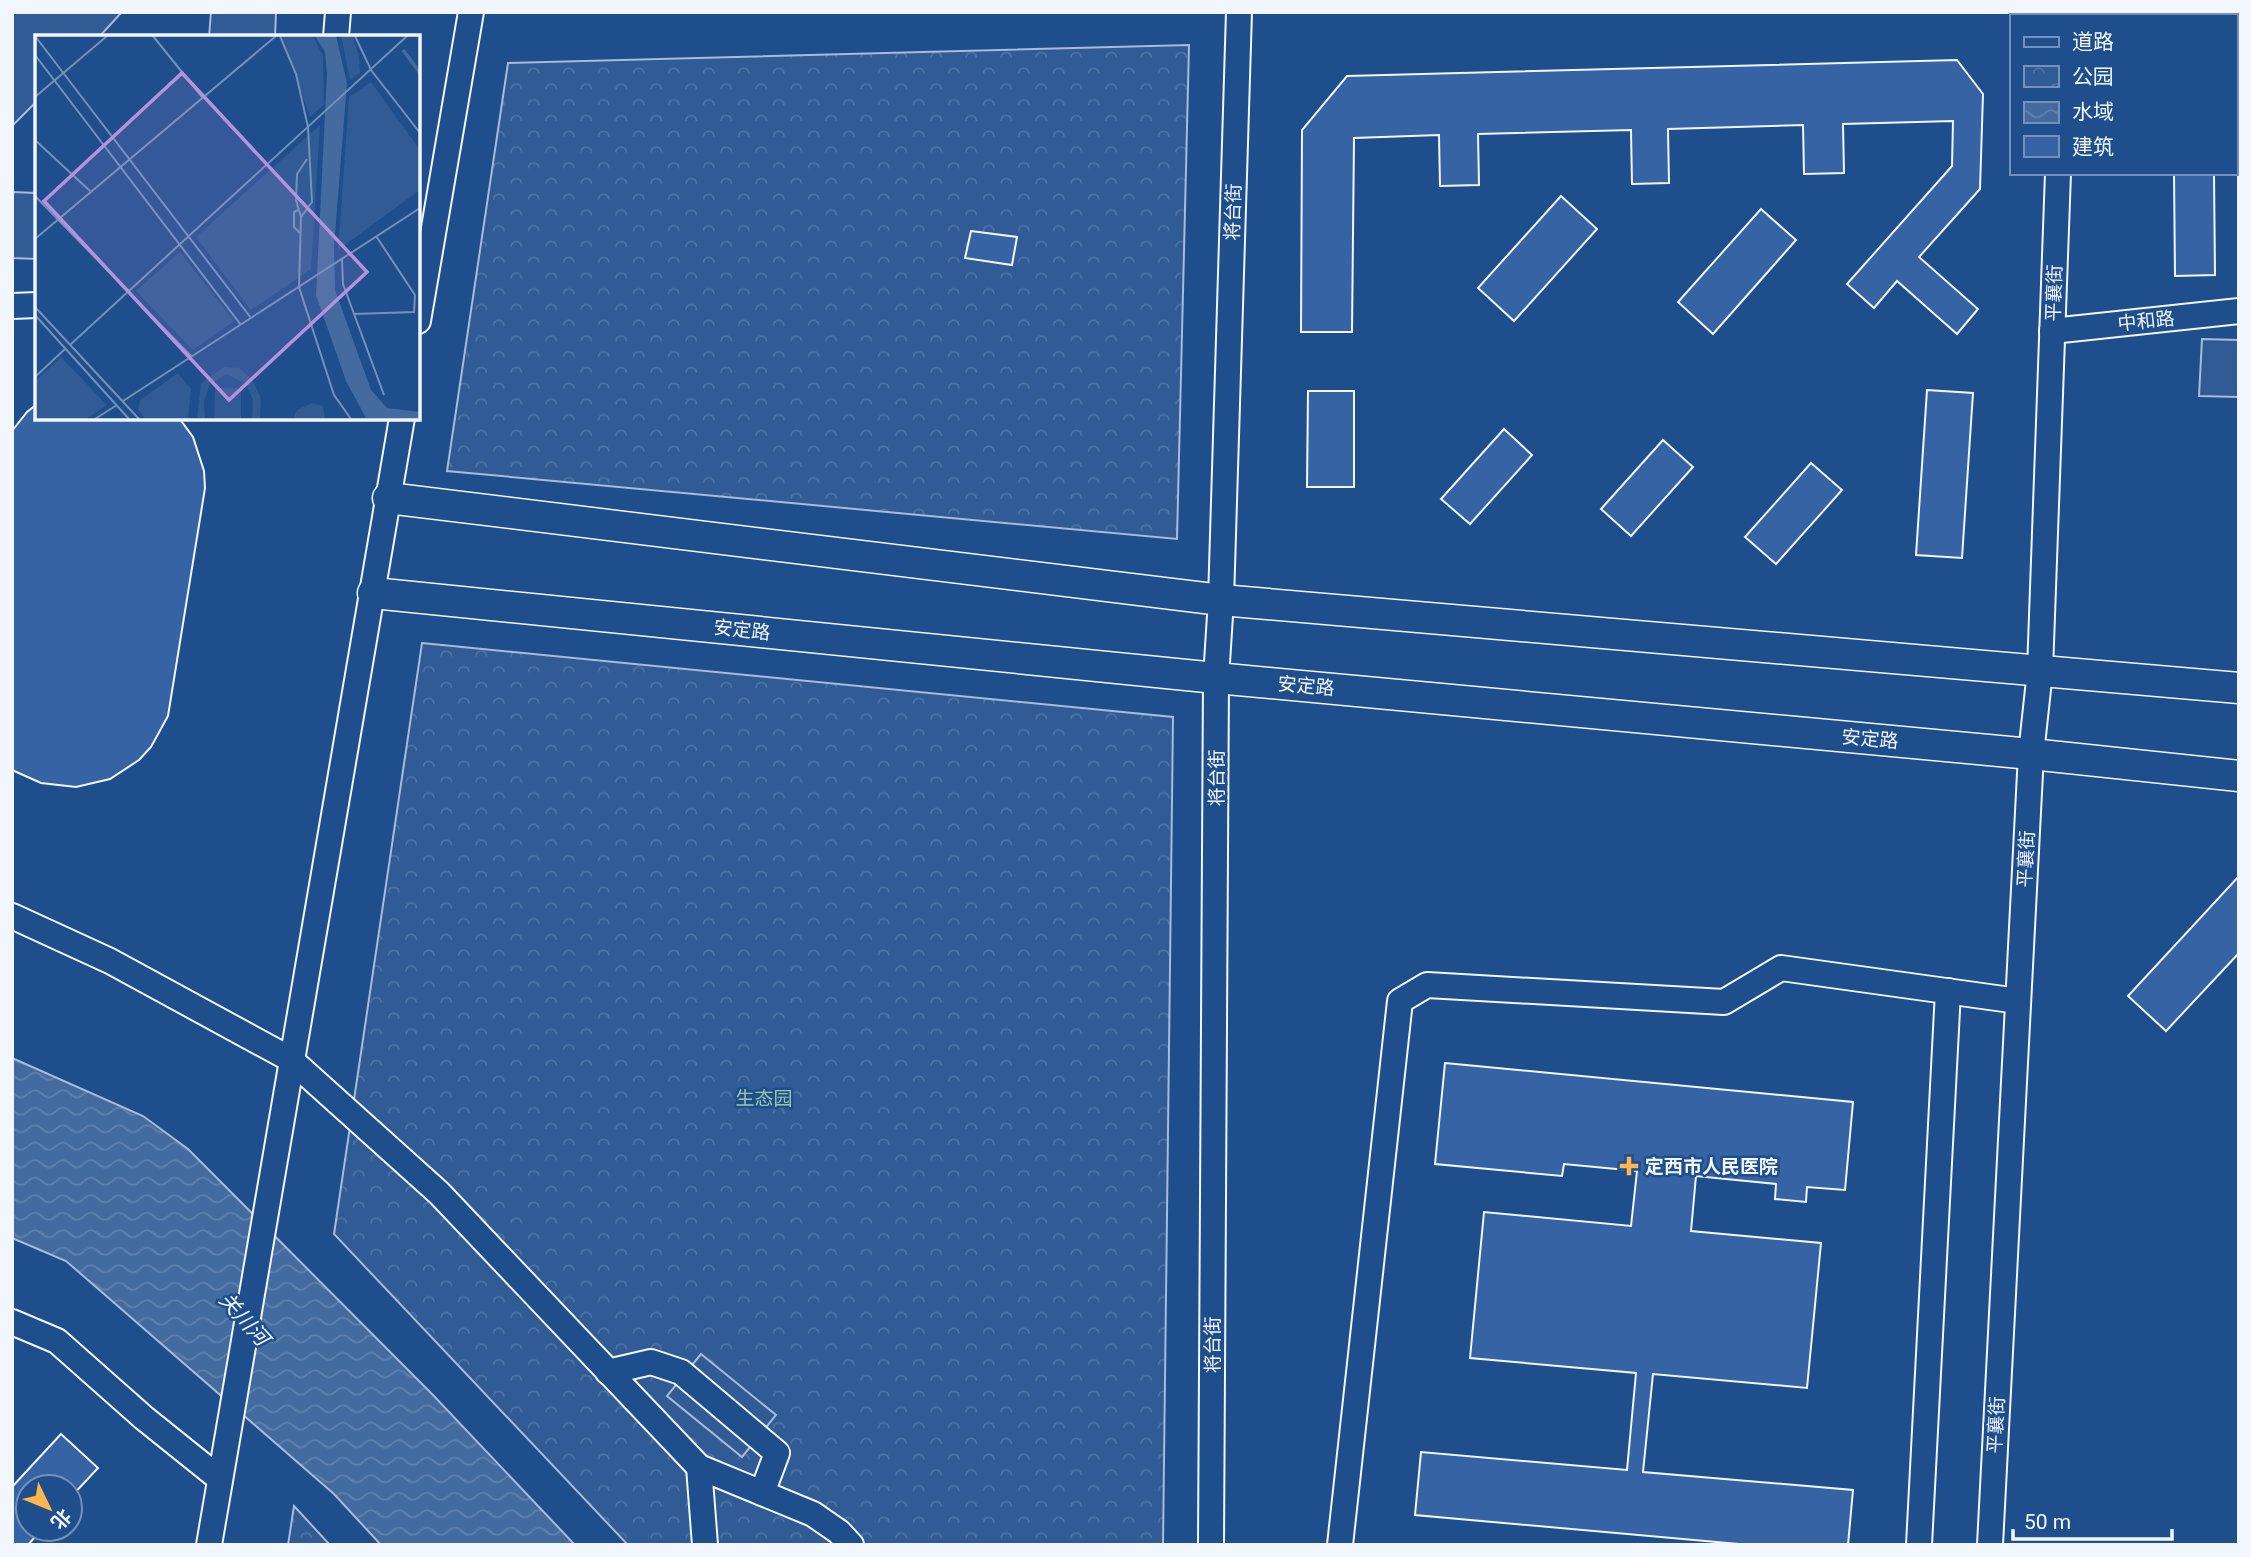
<svg xmlns="http://www.w3.org/2000/svg" width="2251" height="1557" font-family="Roboto,'Noto Sans SC',sans-serif">
<style>
.park{fill:url(#park-crowns);stroke:#a8bbd7;stroke-width:2}
.built{fill:#305b95;stroke:#a8bbd7;stroke-width:2}
.water{fill:url(#water-waves);stroke:#a8bbd7;stroke-width:2}
.building{fill:#3563a3;stroke:#f2f6ff;stroke-width:2}
.lines{fill:none;stroke-linecap:round;stroke-linejoin:round}
.minor-casing{stroke:#f2f6ff;stroke-width:28}
.major-casing{stroke:#f2f6ff;stroke-width:33}
.minor{stroke:#1f4e8c;stroke-width:24}
.major{stroke:#1f4e8c;stroke-width:30}
.poi-dot{fill:#ffb74d;stroke:#1f4e8c;stroke-width:2.5}
.labels{text-anchor:middle;dominant-baseline:central;stroke-width:5;stroke-linejoin:round;paint-order:stroke}
.street-label{font-size:19px;fill:#f2f6ff;stroke:#1f4e8c}
.park-label{font-size:19px;fill:#97c8a6;stroke:#1f4e8c}
.poi-label{font-size:19px;font-weight:bold;fill:#f2f6ff;stroke:#1f4e8c;text-anchor:start}
.water-label{font-size:21px;font-style:italic;fill:#f2f6ff;stroke:#1f4e8c}
.inset-river{fill:none;stroke:#446ba0;stroke-width:3.5}
.inset-road{fill:none;stroke:#7391ba;stroke-width:2}
.view{fill:#b691df;fill-opacity:0.15;stroke:#b691df;stroke-width:3.5}
.inset-edge{fill:none;stroke:#f2f6ff;stroke-width:3.5}
</style>
<defs>
<pattern id="park-crowns" width="20" height="18" patternUnits="userSpaceOnUse" patternTransform="scale(1.75)"><rect width="20" height="18" fill="#305b95"/><path d="M2 6a3 3 0 1 1 6 0M12 15a3 3 0 1 1 6 0" fill="none" stroke="#4e73a5"/></pattern>
<pattern id="water-waves" width="16" height="10" patternUnits="userSpaceOnUse" patternTransform="scale(1.75)"><rect width="16" height="10" fill="#446ba0"/><path d="M0 5q4-4 8 0t8 0" fill="none" stroke="#5f81ae"/></pattern>
</defs>
<rect width="100%" height="100%" fill="#1f4e8c"/>
<g class="park">
<path d="M1189,45l-12,494 -730,-68 61,-408z"/>
<path d="M422,643l751,74 -10,828h-535l-294,-311z"/>
<path d="M294,1506l36,39h-42z"/>
</g>
<g class="built">
<path d="M12,12h110l-23,25h-62v64l-25,25z"/>
<path d="M211,12h65l-1,25h-66z"/>
<path d="M12,192l25,1v66l-25,-1z"/>
<path d="M2202,339l37,1v57l-40,-1z"/>
<path d="M701,1354l75,61 -34,42 -75,-61z"/>
</g>
<path class="water" d="M12,1058l131,58 45,33 244,245 143,151h-194l-47,-51 -268,-233 -54,-23z"/>
<g class="building">
<rect x="2235" y="35" width="4" height="65"/>
<path d="M1957,60l26,34 -3,95 -61,68 59,52 -21,25 -60,-53 -23,27 -27,-24 105,-118 1,-45 -110,3 1,49 -40,1 -1,-49 -135,4 1,54 -37,1 -1,-54 -153,4 1,51 -39,1 -1,-51 -85,3 -2,194h-51l1,-202 45,-54z"/>
<path d="M2174,173h40l1,102 -40,1z"/>
<path d="M1561,196l36,33 -83,92 -36,-33z"/>
<path d="M1761,209l35,31 -83,94 -35,-32z"/>
<path d="M971,231l46,6 -5,28 -47,-7z"/>
<path d="M1927,390l46,3 -11,165 -46,-3z"/>
<path d="M1308,391h46v96h-47z"/>
<path d="M37,404v14h142l14,19 11,34 1,17 -37,228 -17,31 -12,13 -29,19 -34,8 -35,-4 -29,-13v-339l15,-19z"/>
<path d="M1504,429l28,26 -62,69 -29,-25z"/>
<path d="M1663,440l30,27 -62,69 -30,-27z"/>
<path d="M1811,463l31,27 -66,74 -31,-27z"/>
<path d="M2239,876v77l-73,78 -38,-35z"/>
<path d="M1445,1063l408,39 -8,88 -38,-3 -1,15 -31,-3 1,-15 -80,-8 -5,55 130,12 -14,145 -154,-14 -10,98 210,18 -5,55h-98l-335,-30 6,-63 206,18 9,-97 -166,-15 14,-146 147,14 6,-55 -73,-7 -2,12 -127,-12z"/>
<path d="M61,1434l37,34 -28,30v-11h-42v42h14l-14,16h-16v-58z"/>
</g>
<g class="lines">
<defs>
<g id="minor">
<path d="M2064,16v-4"/>
<path d="M336,37l2,-25"/>
<path d="M12,306l25,-1"/>
<path d="M418,321l53,-309"/>
<path d="M2052,331l187,-20"/>
<path d="M12,916l98,45 180,98 149,134 260,274 114,47 26,18 12,13"/>
<path d="M12,1322l45,19 87,77 76,61"/>
<path d="M608,1372l43,-10 30,10 96,81 -15,40"/>
<path d="M699,1467l6,78"/>
<path d="M209,1545l193,-1127"/>
<path d="M1211,1545l5,-867 5,-78 18,-588"/>
<path d="M1340,1545l60,-544 27,-16 297,17 57,-34 237,33"/>
<path d="M1919,1545l29,-554"/>
<path d="M1990,1545l41,-791 9,-83 18,-498"/>
</g>
<g id="major">
<path d="M388,498l833,102 1018,88"/>
<path d="M373,593l843,85 815,76 208,22"/>
</g>
</defs>
<use href="#minor" class="minor-casing"/>
<use href="#major" class="major-casing"/>
<use href="#minor" class="minor"/>
<use href="#major" class="major"/>
</g>
<path class="poi-dot" d="M1625.5 1155.5h7v7h7v7h-7v7h-7v-7h-7v-7h7z"/>
<g class="labels">
<g class="street-label">
<text transform="translate(1233 212) rotate(-88)">将台街</text>
<text transform="translate(2054 293) rotate(-88)">平襄街</text>
<text transform="translate(2146 321) rotate(-6)">中和路</text>
<text transform="translate(742 630) rotate(6)">安定路</text>
<text transform="translate(1306 686) rotate(5)">安定路</text>
<text transform="translate(1870 739) rotate(5)">安定路</text>
<text transform="translate(1216 778) rotate(-90)">将台街</text>
<text transform="translate(2026 859) rotate(-87)">平襄街</text>
<text transform="translate(1212 1345) rotate(-90)">将台街</text>
<text transform="translate(1996 1425) rotate(-87)">平襄街</text>
</g>
<g class="park-label">
<text x="764" y="1098">生态园</text>
</g>
<g class="poi-label">
<text x="1645" y="1166">定西市人民医院</text>
</g>
<g class="water-label">
<text transform="translate(244 1319) rotate(48)">关川河</text>
</g>
</g>
<g transform="translate(35 35)">
<rect width="385" height="385" fill="#1f4e8c"/>
<path d="M247,1h31l10,20 1,49 -14,12zM306,1h12l6,21 1,16 -10,7zM336,47l49,68v40l-82,60 11,-153zM285,90l-9,144 -60,41 -55,-73zM145,217l54,69 -41,29 -57,-59zM26,322l46,48 -21,14h-51v-38zM143,338l13,16 -3,30h-43l-7,-9 2,-10z" fill="#305b95"/>
<path d="M189,332l15,1 13,11 9,19 -1,21h-8l1,-19 -7,-16 -19,-10 -17,10 -6,17 1,18h-8l4,-36zM180,353h26v31h-27zM277,368l11,3 2,13h-32l4,-9z" fill="#305b95"/>
<path d="M280,1h21l11,47 -13,164 1,43 36,100 16,18 33,4v7l-54,-1 -20,-37 -30,-86 11,-221 -2,-22z" fill="#446ba0"/>
<path class="inset-river" d="M368,15l17,23"/>
<path class="inset-road" d="M0,1l216,282M118,1l49,61M245,1l16,38 12,53 4,75 -11,15M320,1l16,34 49,63M0,20l206,270M0,62l72,-61M0,105l55,51M272,124l-10,15 -1,26 5,17 -2,70 35,108 17,24M0,161l157,161M263,175l-4,2v15l6,6M0,204l241,-203M307,224l1,25 41,111M0,272l104,112M319,279l60,-2 1,-17 -39,-59M0,280l94,104M36,309l336,-308M0,342l30,-28M88,366l297,-193M60,384l22,-14"/>
<path class="view" d="M147,38l185,199 -138,128 -185,-199z"/>
<rect width="385" height="385" class="inset-edge"/>
</g>
<rect width="2251" height="1557" fill="none" stroke="#f2f6ff" stroke-width="28"/>
<rect x="2010" y="14" width="228" height="161" fill="#1f4e8c" stroke="#7391ba" stroke-width="2"/>
<rect x="2024" y="37" width="35" height="10" fill="#1f4e8c" stroke="#7391ba" stroke-width="2"/>
<text x="2072" y="49" font-size="21" fill="#f2f6ff">道路</text>
<rect x="2024" y="66" width="35" height="21" fill="url(#park-crowns)" stroke="#7391ba" stroke-width="2"/>
<text x="2072" y="84" font-size="21" fill="#f2f6ff">公园</text>
<rect x="2024" y="102" width="35" height="21" fill="url(#water-waves)" stroke="#7391ba" stroke-width="2"/>
<text x="2072" y="119" font-size="21" fill="#f2f6ff">水域</text>
<rect x="2024" y="136" width="35" height="21" fill="#3563a3" stroke="#7391ba" stroke-width="2"/>
<text x="2072" y="154" font-size="21" fill="#f2f6ff">建筑</text>
<g transform="translate(49 1508) rotate(133)"><circle r="33" fill="#1f4e8c" stroke="#7391ba" stroke-width="2"/>
<path d="M0-5L12 26L0 18L-12 26Z" fill="#ffb74d"/>
<text y="-10" font-size="19" font-weight="bold" text-anchor="middle" fill="#f2f6ff">北</text>
</g>
<path d="M2013 1529v10h159v-10" fill="none" stroke="#f2f6ff" stroke-width="3.5"/>
<text x="2024" y="1529" font-size="21" fill="#f2f6ff" stroke="#1f4e8c" stroke-width="5" paint-order="stroke">50 m</text>
</svg>
